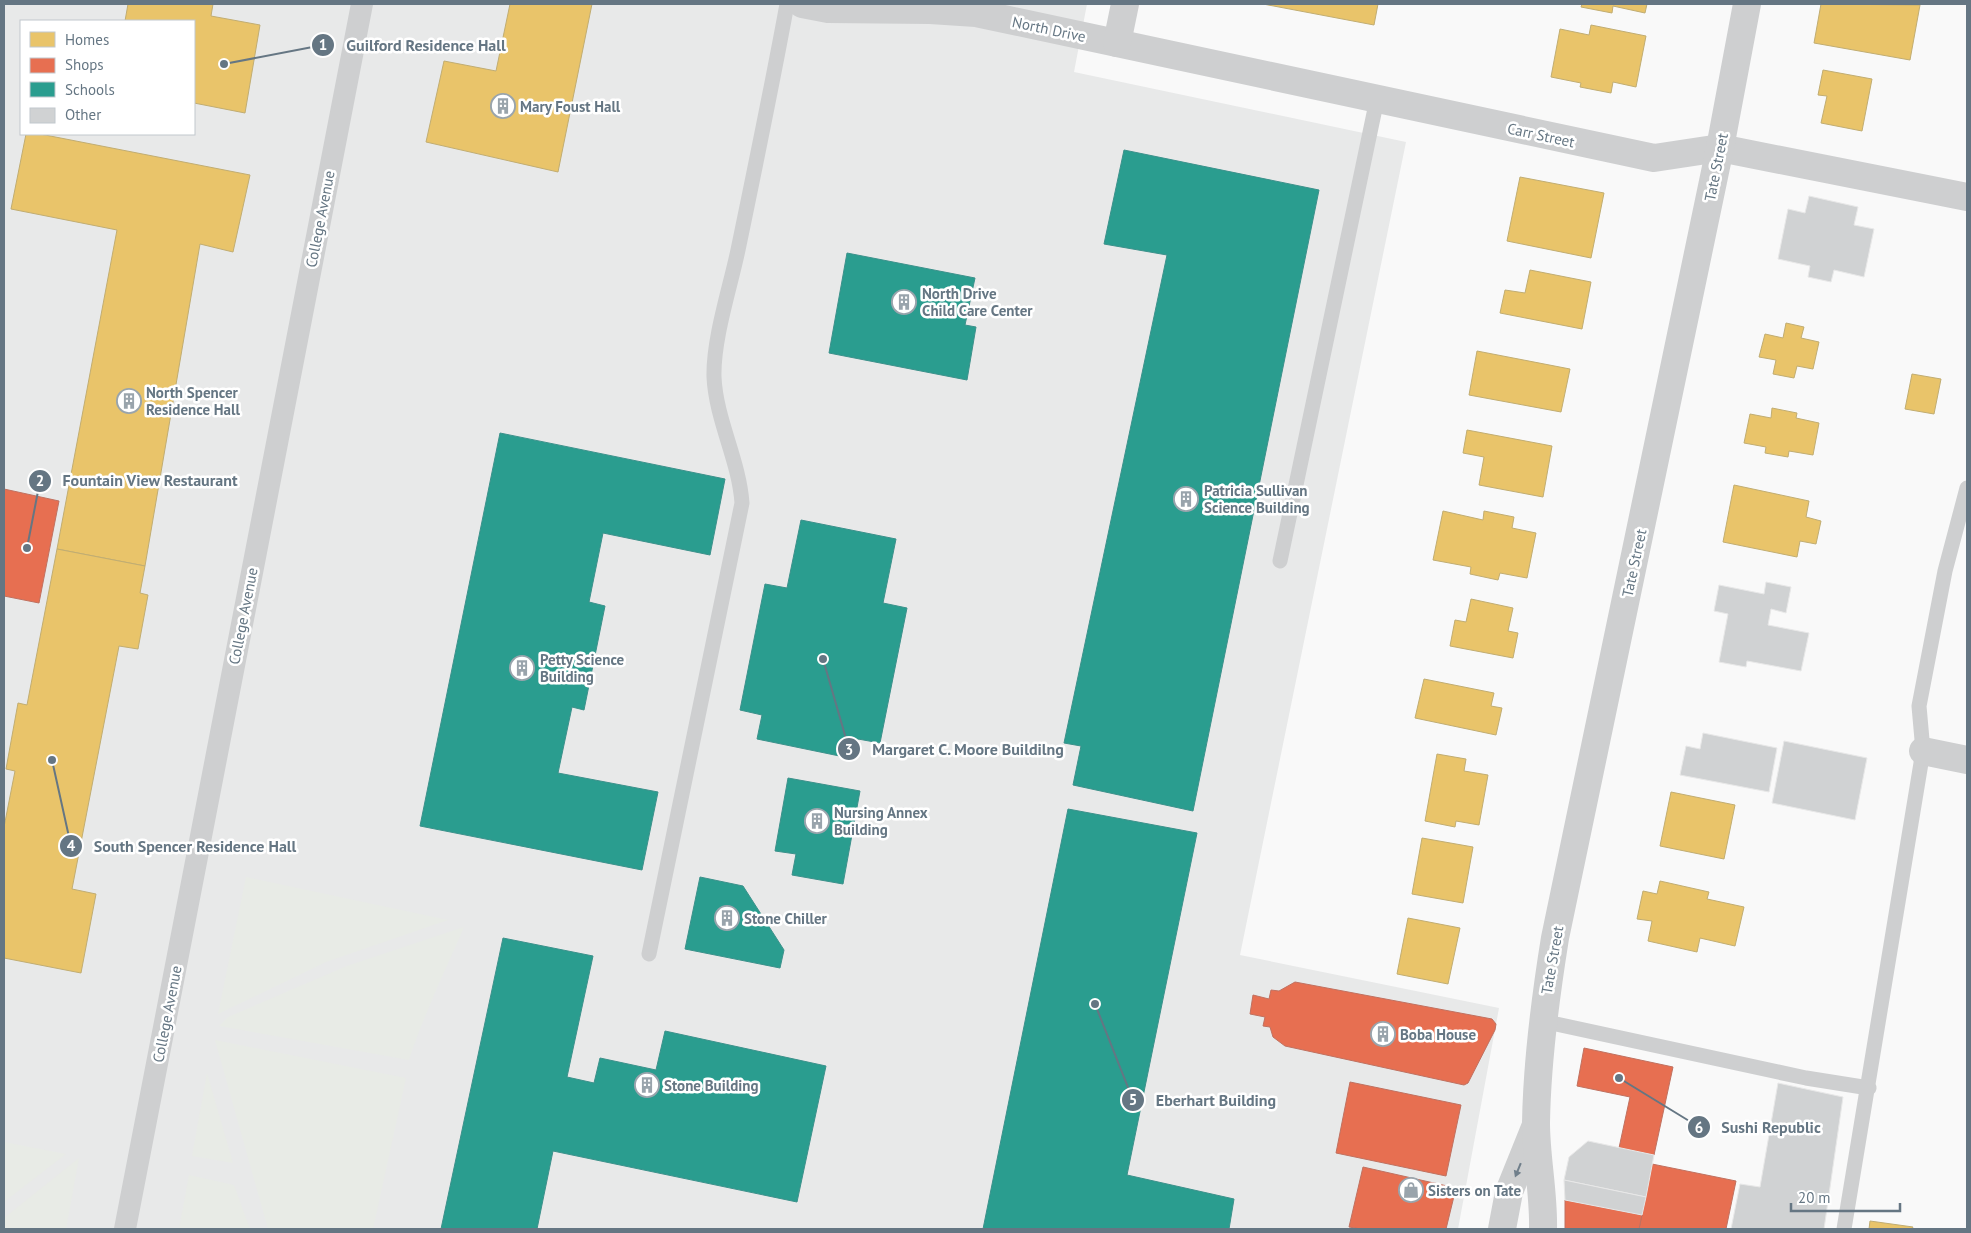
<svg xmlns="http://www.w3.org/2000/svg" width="1971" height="1233" font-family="'PT Sans',sans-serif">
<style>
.built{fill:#e8e9e9;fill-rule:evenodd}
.green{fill:#e8ebe6}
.homes{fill:#e9c46a;stroke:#c1ad72}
.shops{fill:#e76f51;stroke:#c07160}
.schools{fill:#2a9d8f;stroke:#3c918b}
.building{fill:#d0d2d3;stroke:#e8e8e8}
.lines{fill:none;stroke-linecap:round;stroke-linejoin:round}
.service{stroke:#cecfd0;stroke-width:15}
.pedestrian{stroke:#cecfd0;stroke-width:22}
.minor{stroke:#cecfd0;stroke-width:28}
.tertiary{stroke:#cecfd0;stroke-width:28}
.oneway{fill:#707f8b}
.labels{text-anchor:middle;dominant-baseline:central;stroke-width:5;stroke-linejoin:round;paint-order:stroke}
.street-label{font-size:15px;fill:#657683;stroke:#fff}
.poi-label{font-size:15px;font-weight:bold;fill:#657683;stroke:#fff;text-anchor:start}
.leader{fill:none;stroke:#657683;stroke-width:2}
.callout-dot{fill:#657683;stroke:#fff;stroke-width:2}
.mark-label{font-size:15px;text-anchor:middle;font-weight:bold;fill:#fff}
.callout-label{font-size:16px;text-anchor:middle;font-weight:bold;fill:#657683;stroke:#fff;stroke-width:5;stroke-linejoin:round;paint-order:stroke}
</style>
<rect width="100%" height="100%" fill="#f9f9f9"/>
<path class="built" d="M4,4h1083l-13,68 332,70 -166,813 259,53 -41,221h-1454zM21,21h173v113h-173z"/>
<g class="green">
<path d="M246,877l202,43 -122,42 -108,52z"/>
<path d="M464,927c-19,44 -40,87 -55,133l-190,-34 9,-9 119,-51z"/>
<path d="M215,1040l191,38 -33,151h-105z"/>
<path d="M207,1073l26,90 -41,-7z"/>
<path d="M4,1142l62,12 -62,48z"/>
<path d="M79,1158l-13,71h-62v-11z"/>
<path d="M189,1175l45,10 16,44h-71z"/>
</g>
<g class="homes">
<path d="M128,4h85l-2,12 49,9 -15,88 -51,-10v-82h-69z"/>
<path d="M510,4h82l-34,168 -132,-30 18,-81 52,10z"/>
<path d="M1263,4h115l-4,21z"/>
<path d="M1582,4h65l-2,9 -32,-7 -1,7 -31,-6z"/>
<path d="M1821,4l99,1 -10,55 -96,-17z"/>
<path d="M1591,25l55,11 -10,51 -23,-5 -2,11 -31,-6 1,-4 -30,-6 9,-48 29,6z"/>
<path d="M1823,70l49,9 -10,52 -41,-8 6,-27 -9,-1z"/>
<path d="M26,134h14l210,41 -17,77 -33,-8 -55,322 -88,-17 60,-319 -106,-21z"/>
<path d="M1520,177l84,16 -13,65 -84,-17z"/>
<path d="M1530,270l61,12 -9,47 -82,-16 5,-23 20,3z"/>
<path d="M1786,323l18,4 -3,11 18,4 -6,27 -16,-3 -3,12 -21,-4 3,-14 -17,-3 6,-23 18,4z"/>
<path d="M1477,351l93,18 -9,43 -92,-17z"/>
<path d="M1912,374l29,5 -7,35 -29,-5z"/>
<path d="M1772,408l25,5 -1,5 23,5 -6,32 -24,-4 -1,6 -23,-4 1,-6 -22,-4 6,-29 21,4z"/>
<path d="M1467,430l85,16 -9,51 -64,-12 5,-28 -21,-4z"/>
<path d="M1734,485l75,16 -3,16 15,4 -5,23 -16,-3 -3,16 -74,-15z"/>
<path d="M1443,511l40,9 1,-9 30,6 -2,11 24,5 -9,45 -27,-5 -2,7 -28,-6 1,-7 -38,-7z"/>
<path d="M57,549l88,17 -5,27 8,2 -10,54 -19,-3 -47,243 24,5 -15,79 -77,-15v-131l11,-56 -9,-2 12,-66 9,2z"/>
<path d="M1471,599l42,9 -5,23 10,2 -5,25 -63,-12 5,-26 11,2z"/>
<path d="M1424,679l70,14 -3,13 11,2 -6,27 -81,-17z"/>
<path d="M1437,754l29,5 -2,12 24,4 -9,50 -23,-4 -1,6 -30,-6z"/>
<path d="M1671,792l64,13 -11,54 -64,-13z"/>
<path d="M1422,838l51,9 -10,56 -51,-9z"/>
<path d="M1660,881l49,11 -2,7 37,8 -9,39 -35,-8 -3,14 -49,-11 4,-20 -15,-2 6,-28 14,3z"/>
<path d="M1408,918l52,10 -12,56 -51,-10z"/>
<path d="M1870,1221l43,6 -1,2h-43z"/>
</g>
<g class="shops">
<path d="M4,489l55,12 -20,102 -35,-7z"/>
<path d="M1295,982l197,37 4,5 -1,6 -27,53 -4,2 -179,-39 -12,-9 -3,-10 -7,-1 2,-9 -15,-3 3,-19 16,4 2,-9 8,1z"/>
<path d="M1584,1048l89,19 -19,88 -35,-7 11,-51 -53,-11z"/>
<path d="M1350,1082l111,23 -15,71 -110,-23z"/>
<path d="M1652,1164l84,17 -10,48h-87z"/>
<path d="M1363,1167l93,21 -10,41h-85l-12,-2z"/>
<path d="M1565,1200l77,15 -3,14h-74z"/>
</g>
<g class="schools">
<path d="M1124,150l195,40 -126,621 -120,-26 8,-39 -17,-3 103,-488 -63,-11z"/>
<path d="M847,253l128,25 -10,47 11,2 -9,53 -138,-27z"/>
<path d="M500,433l225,46 -15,76 -107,-22 -14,69 16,4 -21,104 -12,-3 -14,66 100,19 -16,78 -222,-44z"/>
<path d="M801,520l95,19 -13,64 24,5 -27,135 -22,-4 -4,20 -97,-20 5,-24 -22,-5 25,-126 22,4z"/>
<path d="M788,778l72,13 -17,93 -51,-9 4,-21 -21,-3z"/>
<path d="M1068,809l129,24 -70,342 107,24 -5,30h-246z"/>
<path d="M700,877l43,9 41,64 -4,18 -95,-19z"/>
<path d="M503,938l90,18 -26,121 27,6 6,-25 56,12 9,-39 161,35 -29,136 -244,-51 -16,78h-96z"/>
</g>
<g class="building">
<path d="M1809,196l49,11 -4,18 20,4 -10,48 -30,-7 -3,12 -23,-5 2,-11 -32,-7 10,-50 17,4z"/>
<path d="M1766,582l25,5 -5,26 -15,-4 -3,16 41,8 -8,38 -54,-10 -1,6 -27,-5 9,-48 -14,-3 5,-26 45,9z"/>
<path d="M1703,733l74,15 -8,44 -89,-17 6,-29 14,3z"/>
<path d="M1784,741l83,17 -12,62 -83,-17z"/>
<path d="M1778,1083l65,14 -19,132h-93l9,-45 20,3z"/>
<path d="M1588,1141l66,14 -8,42 -82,-17 5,-23z"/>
<path d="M1564,1180l82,17 -4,18 -77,-15z"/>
</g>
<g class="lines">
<g class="service">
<path d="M1280,561l97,-462"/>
<path d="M649,954l93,-451c-3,-43 -26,-83 -28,-126 -1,-38 16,-89 24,-127 17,-82 34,-164 49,-246"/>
<path d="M1542,1021l264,57 63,10"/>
<path d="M1844,1229l79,-478 -4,-45 26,-135 22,-83"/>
</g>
<path class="pedestrian" d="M125,1229l237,-1225"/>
<g class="minor">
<path d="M802,4l26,5 102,1 46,3 678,145 66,-10 247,49"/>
<path d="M1117,43l8,-39"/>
<path d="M1923,751l44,9"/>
<path d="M1502,1229l7,-37 27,-67"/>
</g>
<path class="tertiary" d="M1543,1229c1,-35 -7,-71 -7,-106 1,-63 9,-123 19,-185l165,-790 27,-144"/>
</g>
<defs><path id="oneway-solid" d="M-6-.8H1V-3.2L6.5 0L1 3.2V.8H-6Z" transform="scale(1.25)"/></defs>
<use class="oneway" href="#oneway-solid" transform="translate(1518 1170) rotate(112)"/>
<defs>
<symbol id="building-ring" viewBox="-11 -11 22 22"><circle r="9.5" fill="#fff" stroke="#99a4ac" stroke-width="1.5"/><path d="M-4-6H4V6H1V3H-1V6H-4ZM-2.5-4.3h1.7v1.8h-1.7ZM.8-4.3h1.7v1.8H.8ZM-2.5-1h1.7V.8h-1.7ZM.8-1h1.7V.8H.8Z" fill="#99a4ac"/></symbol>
<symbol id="shop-ring" viewBox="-11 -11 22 22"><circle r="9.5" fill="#fff" stroke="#99a4ac" stroke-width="1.5"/><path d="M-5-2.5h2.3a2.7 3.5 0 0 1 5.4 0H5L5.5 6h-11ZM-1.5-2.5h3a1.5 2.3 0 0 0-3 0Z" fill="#99a4ac"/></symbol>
</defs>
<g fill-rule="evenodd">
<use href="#building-ring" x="489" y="92" width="28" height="28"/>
<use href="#building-ring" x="890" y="288" width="28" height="28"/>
<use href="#building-ring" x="115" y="387" width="28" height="28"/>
<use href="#building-ring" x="1172" y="485" width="28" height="28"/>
<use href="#building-ring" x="508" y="654" width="28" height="28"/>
<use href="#building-ring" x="803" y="807" width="28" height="28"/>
<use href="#building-ring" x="713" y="904" width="28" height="28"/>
<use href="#building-ring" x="1369" y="1020" width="28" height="28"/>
<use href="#building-ring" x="633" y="1071" width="28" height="28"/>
<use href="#shop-ring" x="1397" y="1176" width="28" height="28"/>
</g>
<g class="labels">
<g class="street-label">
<text transform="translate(1049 29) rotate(12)">North Drive</text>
<text transform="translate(1541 135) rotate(12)">Carr Street</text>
<text transform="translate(1716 167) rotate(-79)">Tate Street</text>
<text transform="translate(320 219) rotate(-79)">College Avenue</text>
<text transform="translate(1634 563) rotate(-78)">Tate Street</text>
<text transform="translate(243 616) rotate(-79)">College Avenue</text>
<text transform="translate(1552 960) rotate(-80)">Tate Street</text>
<text transform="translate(167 1014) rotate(-79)">College Avenue</text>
</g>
<g class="poi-label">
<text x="520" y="106">Mary Foust Hall</text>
<text x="922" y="293">North Drive<tspan x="922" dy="17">Child Care Center</tspan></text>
<text x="146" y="392">North Spencer<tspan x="146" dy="17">Residence Hall</tspan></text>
<text x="1204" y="490">Patricia Sullivan<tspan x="1204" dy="17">Science Building</tspan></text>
<text x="540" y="659">Petty Science<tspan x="540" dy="17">Building</tspan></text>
<text x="834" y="812">Nursing Annex<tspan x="834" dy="17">Building</tspan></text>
<text x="744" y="918">Stone Chiller</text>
<text x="1400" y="1034">Boba House</text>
<text x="664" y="1085">Stone Building</text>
<text x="1428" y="1190">Sisters on Tate</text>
</g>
</g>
<path class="leader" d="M224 64L323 45M27 548L40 481M823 659L849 749M52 760L71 846M1095 1004L1133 1100M1619 1078L1699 1127"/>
<g class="callout-dot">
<circle cx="224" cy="64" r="5"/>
<circle cx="27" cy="548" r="5"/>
<circle cx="823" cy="659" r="5"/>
<circle cx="52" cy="760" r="5"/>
<circle cx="1095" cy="1004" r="5"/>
<circle cx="1619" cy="1078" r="5"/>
<circle cx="323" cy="45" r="12"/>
<circle cx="40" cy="481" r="12"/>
<circle cx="849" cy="749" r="12"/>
<circle cx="71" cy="846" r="12"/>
<circle cx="1133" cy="1100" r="12"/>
<circle cx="1699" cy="1127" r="12"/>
</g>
<g class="mark-label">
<text x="323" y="50">1</text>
<text x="40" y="486">2</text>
<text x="849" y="755">3</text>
<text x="71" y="851">4</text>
<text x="1133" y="1105">5</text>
<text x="1699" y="1133">6</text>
</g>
<g class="callout-label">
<text x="426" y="51">Guilford Residence Hall</text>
<text x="150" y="486">Fountain View Restaurant</text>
<text x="968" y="755">Margaret C. Moore Buildilng</text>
<text x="195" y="852">South Spencer Residence Hall</text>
<text x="1216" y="1106">Eberhart Building</text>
<text x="1771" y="1133">Sushi Republic</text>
</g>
<rect width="1971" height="1233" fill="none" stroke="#657683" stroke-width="10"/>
<rect x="20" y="20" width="175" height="115" fill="#ffffff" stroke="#c1c8cd"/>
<rect x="30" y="32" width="25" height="15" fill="#e9c46a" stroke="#c1c8cd"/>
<text x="65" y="45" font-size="15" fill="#657683">Homes</text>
<rect x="30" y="58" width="25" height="15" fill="#e76f51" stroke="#c1c8cd"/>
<text x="65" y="70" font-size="15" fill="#657683">Shops</text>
<rect x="30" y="82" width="25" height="15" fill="#2a9d8f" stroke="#c1c8cd"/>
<text x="65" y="95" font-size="15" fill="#657683">Schools</text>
<rect x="30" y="108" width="25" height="15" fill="#d0d2d3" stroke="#c1c8cd"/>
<text x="65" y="120" font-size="15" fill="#657683">Other</text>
<path d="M1791 1203v8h109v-8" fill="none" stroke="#657683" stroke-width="2.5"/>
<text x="1798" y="1203" font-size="15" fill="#657683" stroke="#ffffff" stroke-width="4" paint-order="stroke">20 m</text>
</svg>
